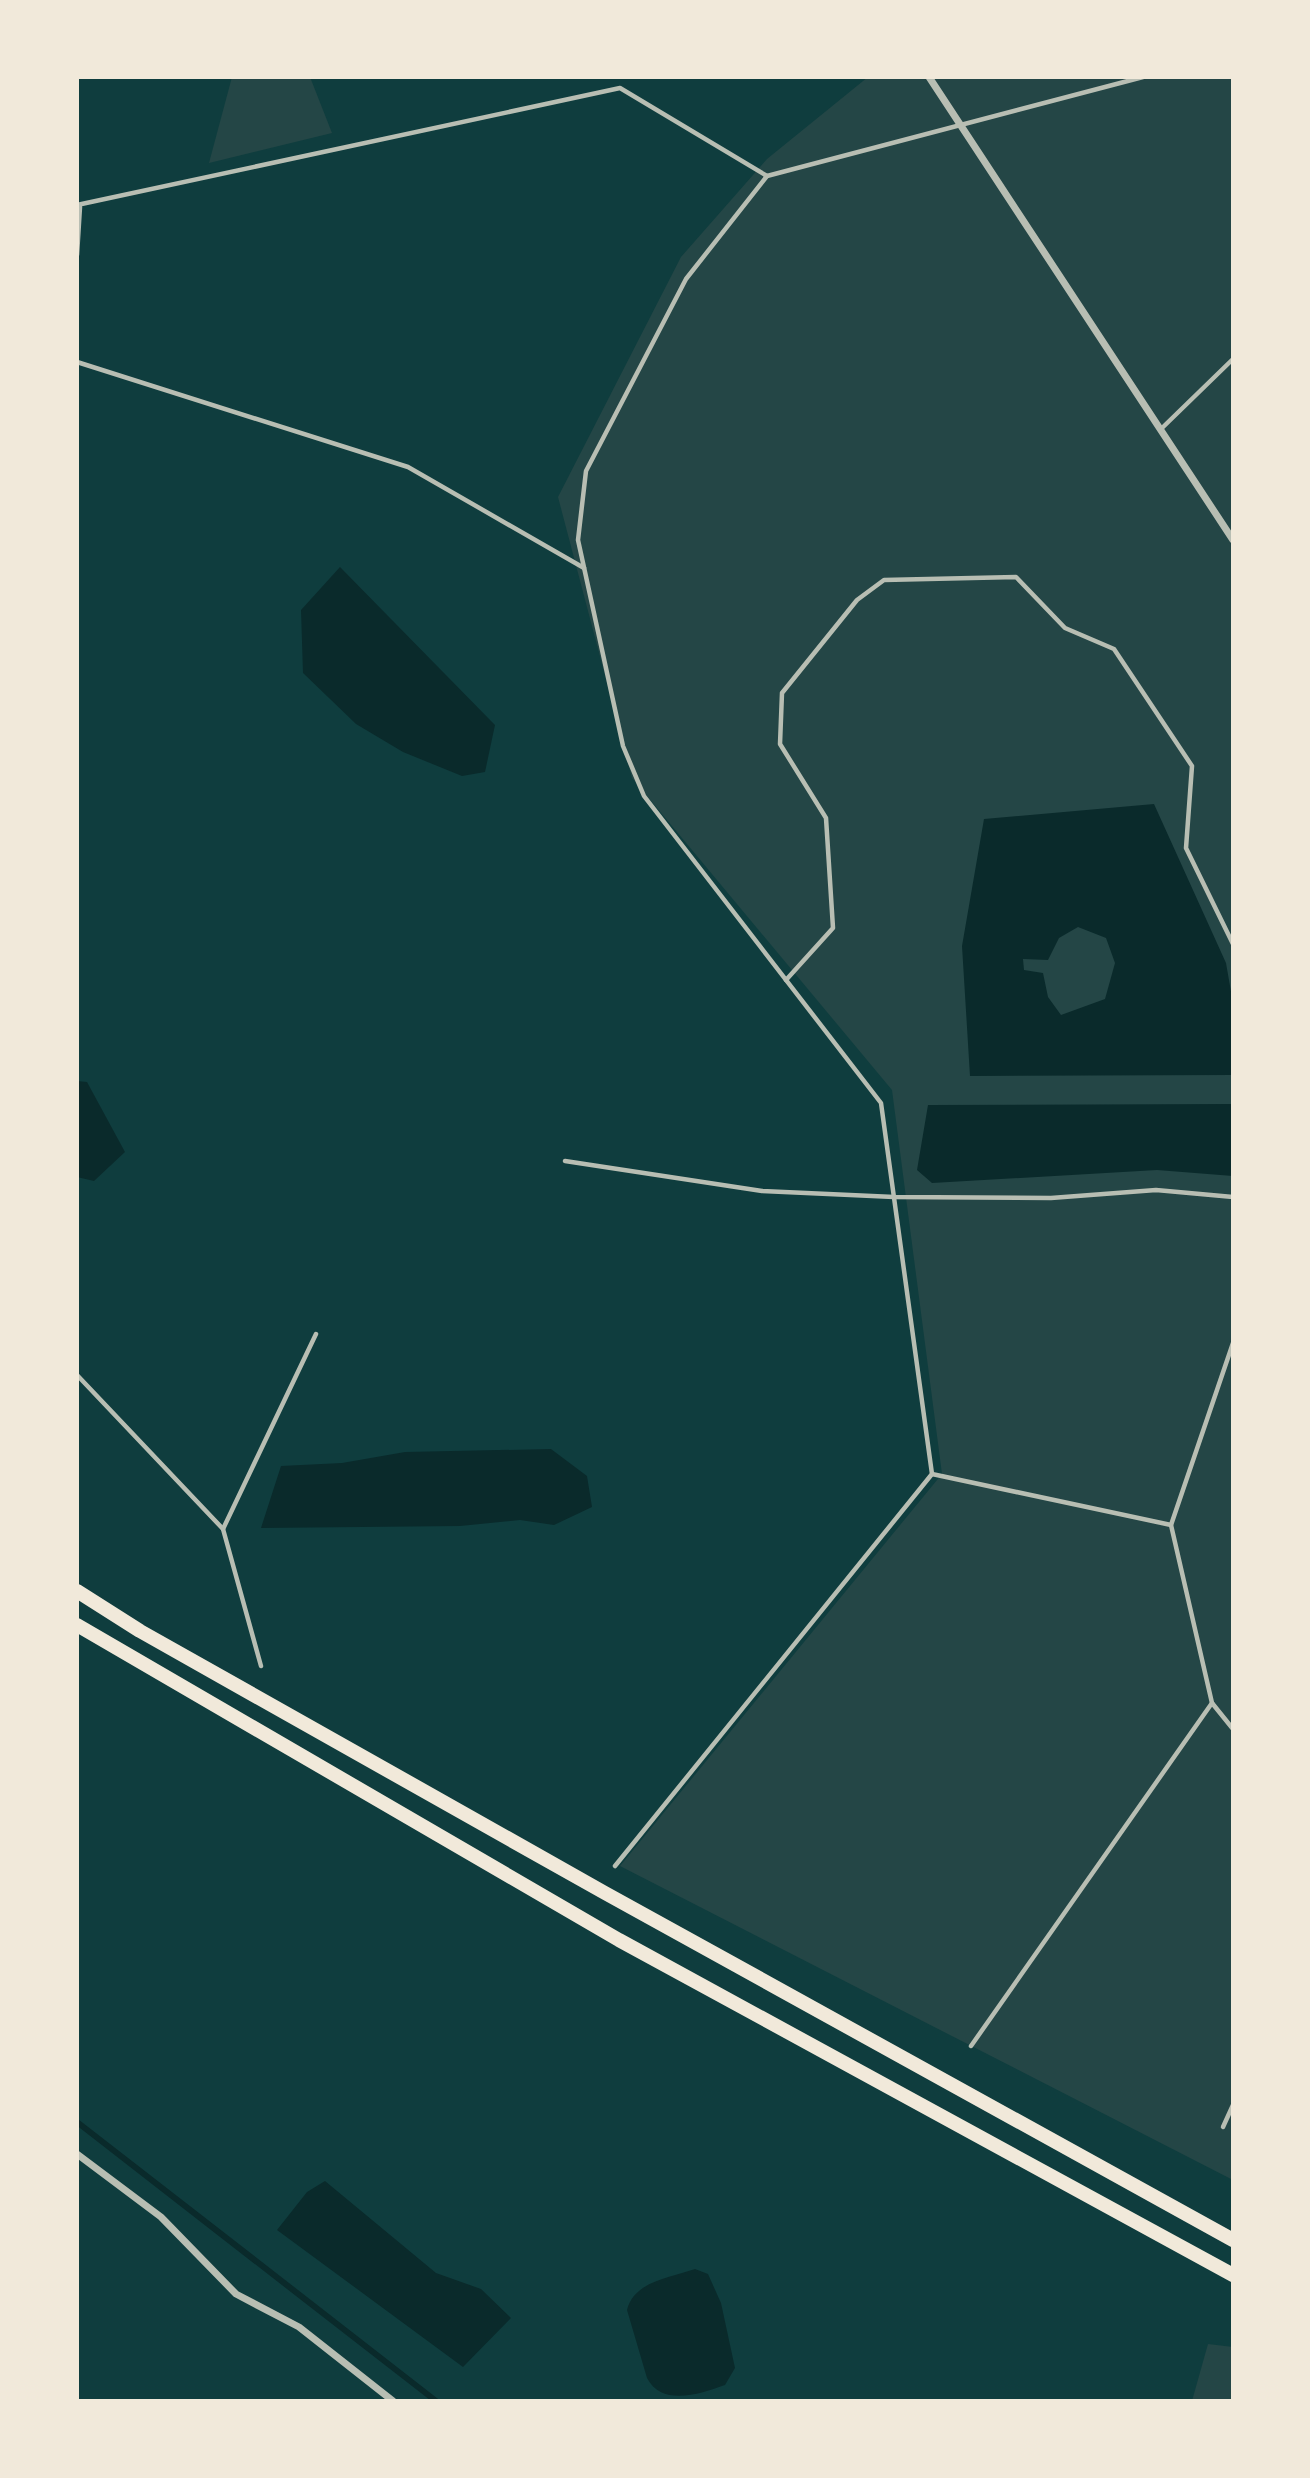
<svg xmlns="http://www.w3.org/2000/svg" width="1310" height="2478" font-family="Commissioner,sans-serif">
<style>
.green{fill:#244646}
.water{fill:#0a2a2b;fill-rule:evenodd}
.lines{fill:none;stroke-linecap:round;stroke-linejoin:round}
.stream{stroke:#0a2a2b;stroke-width:6}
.service{stroke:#b8beb3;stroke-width:4.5}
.minor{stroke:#b8beb3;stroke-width:7}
.trunk{stroke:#f1e9da;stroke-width:14}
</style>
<rect width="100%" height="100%" fill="#0f3d3e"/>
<g class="green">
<path d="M232,77h78l22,56 -123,30z"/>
<path d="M868,77h365v2103l-613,-314 322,-392 -50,-384 -260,-312 -74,-281 123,-240 86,-98z"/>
<path d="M1208,2344l25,3v54h-41z"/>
</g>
<g class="water">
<path d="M340,567l155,158 -10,47 -23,4 -59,-24 -47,-28 -53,-51 -2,-63z"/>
<path d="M1154,804l72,159 7,40v72l-263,1 -8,-130 22,-127zM1078,927l28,11 9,25 -10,36 -44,16 -13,-18 -5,-24 -19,-3 -1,-11 25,1 11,-22z"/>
<path d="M77,1081l10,1 38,70 -31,29 -17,-4z"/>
<path d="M1233,1104v72l-76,-6 -225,13 -15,-13 11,-65z"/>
<path d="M551,1449l36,27 5,31 -38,18 -34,-5 -60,6 -199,2 20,-62 61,-3 63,-11z"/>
<path d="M325,2181l111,92 45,16 30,29 -48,49 -186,-137 30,-38z"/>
<path d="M695,2269l13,5 13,29 14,65 -10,17c-25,9 -63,22 -78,-7l-20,-68c7,-29 43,-32 68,-41z"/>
</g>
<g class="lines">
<path class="stream" d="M77,2122l359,279"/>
<g class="service">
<path d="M77,205l543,-117 147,88"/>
<path d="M77,255l3,-48"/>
<path d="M77,362l331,105 176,101"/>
<path d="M1161,429l72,-70"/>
<path d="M786,980l47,-52 -7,-110 -46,-74 2,-51 75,-93 27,-20 132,-3 49,51 49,21 78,117 -6,82 47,96"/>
<path d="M565,1161l197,30 132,6 157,1 105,-8 77,7"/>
<path d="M1233,1343l-62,182 41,178 21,26"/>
<path d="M77,1375l146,154"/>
<path d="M932,1474l239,51"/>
<path d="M261,1666l-38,-137 93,-195"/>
<path d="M615,1866l317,-392 -51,-371 -237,-307 -21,-50 -45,-206 8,-69 100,-192 81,-103 376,-99"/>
<path d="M971,2046l241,-343"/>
<path d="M1223,2127l10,-22"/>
</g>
<g class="minor">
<path d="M929,77l304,463"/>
<path d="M77,2154l84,63 75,77 63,33 94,74"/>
</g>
<g class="trunk">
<path d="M77,1591l63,40 465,262 628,347"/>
<path d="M77,1625l542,315 614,335"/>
</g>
</g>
<rect width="1310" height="2478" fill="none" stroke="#f1e9da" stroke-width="158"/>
</svg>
